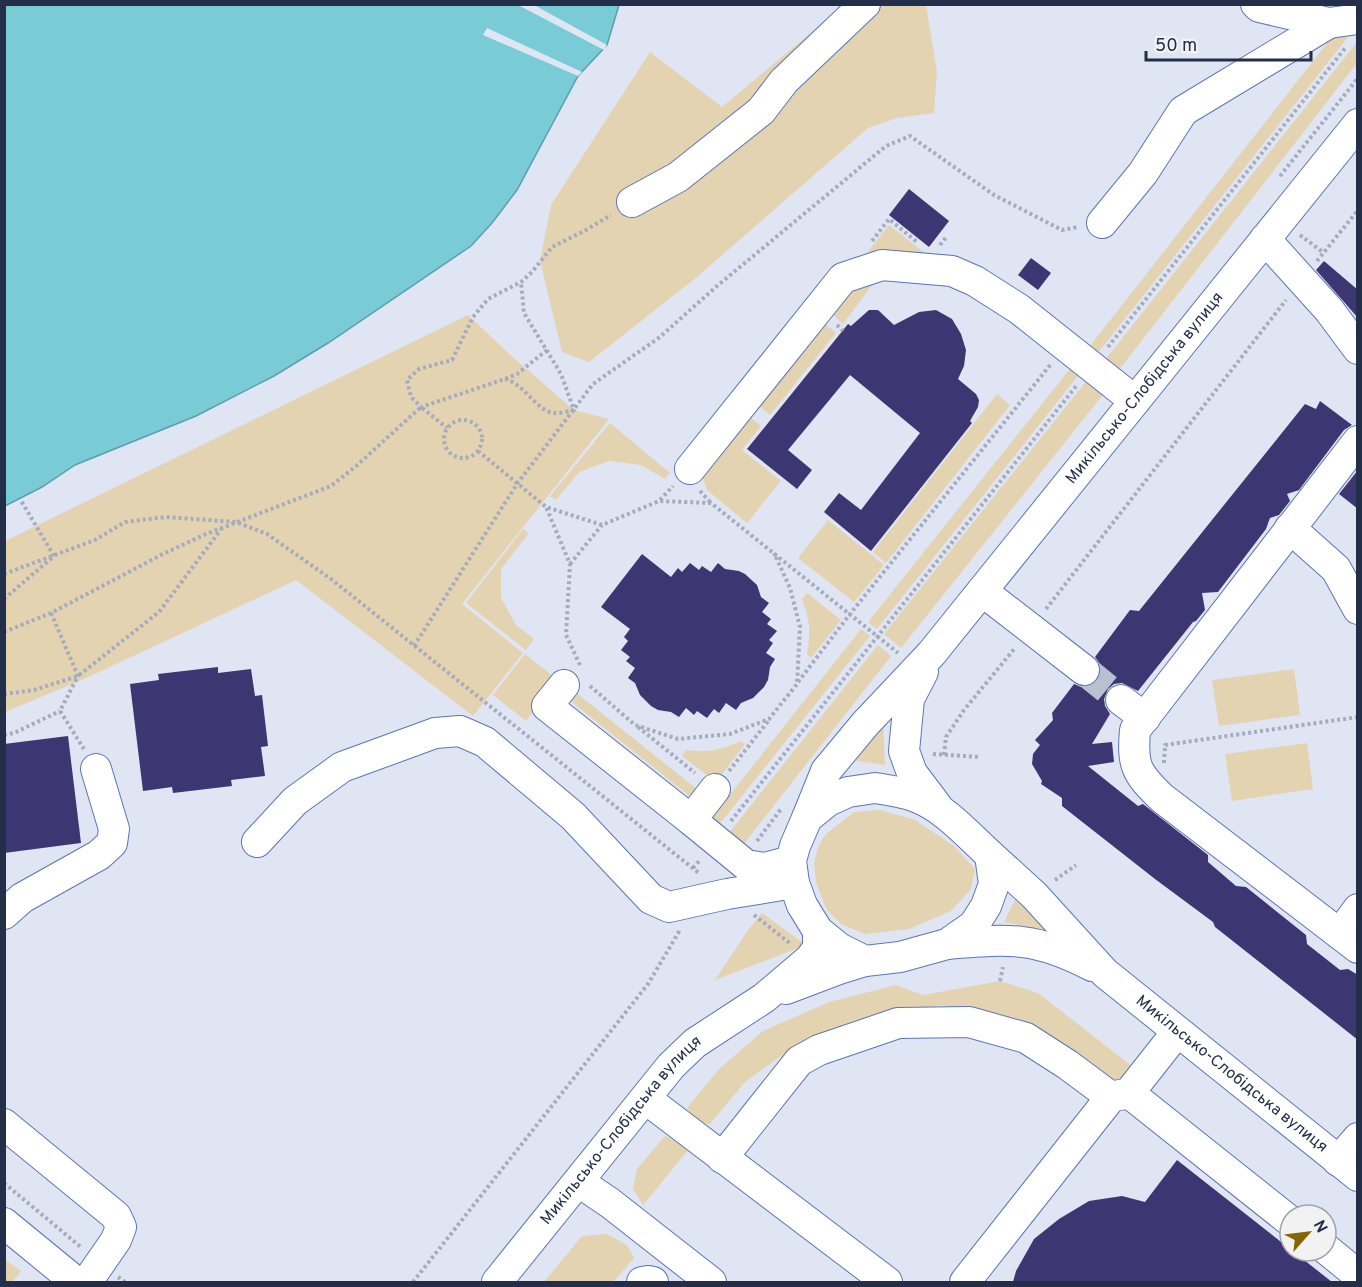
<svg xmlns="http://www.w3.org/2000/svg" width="1362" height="1287" font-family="Overpass,sans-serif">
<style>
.green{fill:#e4d3b1}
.water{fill:#79ccd6;stroke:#5f9dac;stroke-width:1.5}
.pier{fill:#dfe5f3}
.building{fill:#3c3672}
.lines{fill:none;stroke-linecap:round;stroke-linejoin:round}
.minor-tunnel{stroke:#b9c0d1;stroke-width:30;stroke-dasharray:30 15;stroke-linecap:butt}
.minor-casing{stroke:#5b76b3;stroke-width:32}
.path{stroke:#a5acbe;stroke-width:4;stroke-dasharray:3 3;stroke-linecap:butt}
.minor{stroke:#fff;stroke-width:30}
.labels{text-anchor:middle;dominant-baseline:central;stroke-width:6;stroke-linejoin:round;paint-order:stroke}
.street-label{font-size:16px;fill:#232e49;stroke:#f2f2f2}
</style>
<rect width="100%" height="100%" fill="#dfe5f3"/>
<g class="green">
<path d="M844,5h82l11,67 -3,41 -37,5 -29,10 -171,149 -108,85 -27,-10 -22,-91 11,-56 99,-153 72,55z"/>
<path d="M1356,27l-262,331 -8,-7 253,-323z"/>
<path d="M1357,42v21l-238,307 -14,-10z"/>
<path d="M889,225l37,29 -66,8z"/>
<path d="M866,281l6,4 -29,39 -17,-16z"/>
<path d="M468,315l48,45 58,50 35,9 -147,185 61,49 -50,63 -177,-136 -214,100 -77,32v-171z"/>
<path d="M819,319l17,14 -66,82 -17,-14z"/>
<path d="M1077,360l8,7 -208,262 -9,-7z"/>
<path d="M1092,374l17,13 -208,261 -17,-14z"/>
<path d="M997,394l13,11 -124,158 -13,-11z"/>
<path d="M745,413l16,13 -19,24 39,31 -34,42 -40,-33 -4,-12v-12z"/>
<path d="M610,423l60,50 -5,6 -24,-14 -32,-4 -30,11 -23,28 -6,-4z"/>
<path d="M828,520l56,45 -30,37 -56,-44z"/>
<path d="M523,529l6,4 -28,36v29l15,27 18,14 -8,11 -60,-47z"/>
<path d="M807,593l34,27 -30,38 -4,-4c4,-22 3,-33 -5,-55z"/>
<path d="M861,629l9,7 -156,195 -8,-6z"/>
<path d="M878,645l13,11 -152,194 -14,-12z"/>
<path d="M525,654l33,26 -32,41 -33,-26z"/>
<path d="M1294,669l6,46 -81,11 -7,-46z"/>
<path d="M569,687l134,107 -6,8 -134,-107z"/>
<path d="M883,721l2,44 -33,-5z"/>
<path d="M741,741l4,3 -29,38 -34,-26 4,-6c23,3 34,0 55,-9z"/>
<path d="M1307,743l6,46 -81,12 -7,-47z"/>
<path d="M880,810l35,10 39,26 21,23 -4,20 -20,22 -42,18 -44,5 -24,-10 -14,-14 -11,-27 -2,-21 5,-17 7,-11 28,-22z"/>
<path d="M1017,896l48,38 -61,-12z"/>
<path d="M762,913l44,32 -91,35 33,-50z"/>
<path d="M1000,981l38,12 95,74 -6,9 -14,5 -51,-35 -60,-32 -61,-9 -66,9 -87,37 -43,31 -35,42 -13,-1 -10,-15 32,-39 44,-38 66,-29 67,-17 27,10z"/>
<path d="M665,1136l12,6 11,8 -45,55 -10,-16 4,-20z"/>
<path d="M607,1234l20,11 7,13 -21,24h-69l38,-46z"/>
<path d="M4,1259l17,12 -9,11h-7z"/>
</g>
<path class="water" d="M5,5h614l-12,40 -29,31 -61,114 -25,33 -21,23 -143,97 -54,33 -78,40 -121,49 -33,22 -37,19z"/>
<g class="pier">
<path d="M518,5h16l73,40 -3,5z"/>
<path d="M487,28l95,44 -4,4 -95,-41z"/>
</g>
<g class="building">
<path d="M909,189l40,32 -20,26 -40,-32z"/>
<path d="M1031,258l20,15 -13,17 -20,-15z"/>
<path d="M1324,261l34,29v28l-42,-48z"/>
<path d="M869,310h9l16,15 25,-13 17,-2 16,9 9,15 5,16 -2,16 -6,13 18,15 3,6 -1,7 -8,14 2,2 -101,128 -47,-39 15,-19 22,17 59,-77 -70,-58 -62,75 24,20 -15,19 -50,-40 101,-125 3,2z"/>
<path d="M1320,401l32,24 -8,5 -45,60 -12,4 3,7 -11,14 -9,3 -4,11 -48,63 -16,1 3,17 -9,11 -3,1 -55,69 -16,-8 -8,1 -6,5 -4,10 1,7 5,8 -18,30 20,-2 2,20 -26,4 50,40 5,-2 65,51v7l28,24 10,1 60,48 1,9 33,26 8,-1 10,6v65l-143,-113 -2,-5 -58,-43 -93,-73v-8l-21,-14 1,-3 -10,-17 1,-10 7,-9 -5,-5 18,-20 -1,-7 22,-29 7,3 9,-1 8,-6 3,-7 -1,-9 -5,-7 35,-47 9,1 166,-207 11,5z"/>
<path d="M1358,470v39l-19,-15z"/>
<path d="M642,554l29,23 7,-9 4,4 8,-9 9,7 3,-4 9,6 7,-9 7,6 14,2 6,3 12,11 4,12 8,6 -7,9 9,7 -4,5 10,7 -8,9 4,3 -7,10 9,6 -5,8 -2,13 -4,7 -11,11 -12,5 -5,7 -10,-7 -7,10 -5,-4 -7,9 -10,-7 -3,4 -8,-7 -7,9 -8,-5 -13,-2 -7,-4 -11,-11 -5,-12 -7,-5 7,-10 -9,-7 4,-4 -9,-7 7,-9 -4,-4 6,-8 -29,-22z"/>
<path d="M218,667v6l33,-4 4,27 7,-1 6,51 -7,1 4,29 -34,4 1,6 -59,7 -1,-6 -29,4 -13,-107 29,-4 -1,-6z"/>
<path d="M68,736l13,107 -77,10v-109z"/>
<path d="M1177,1160l155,122h-319l3,-11 18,-32 25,-20 30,-18 33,-5 23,6z"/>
</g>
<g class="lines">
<path class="minor-tunnel" d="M1084,670l37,30"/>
<defs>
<g id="minor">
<path d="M1256,4l3,3 70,16 29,-4"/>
<path d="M632,202l46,-25 83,-66 23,-30 81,-77"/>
<path d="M1102,223l41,-50 40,-62 146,-88"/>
<path d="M1265,239l64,71 29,39"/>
<path d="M1358,441l-223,289c-3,36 1,43 27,68l196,150"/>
<path d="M690,469l153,-191 39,-13 70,6 23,10 44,28 116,92"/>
<path d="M1290,528l46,41 22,40"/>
<path d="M982,591l102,79"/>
<path d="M923,672l-14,27 -5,52 8,22 25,33"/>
<path d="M564,685l-17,21 144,114 24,-31"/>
<path d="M1121,700l24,18"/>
<path d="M875,788c14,2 28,4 41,9 29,11 52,38 74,58l4,29 -8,22 -12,19 -27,19 -47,13 -35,4 -26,-13 -21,-17 -16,-26 -8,-22 -3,-22 4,-15 12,-28 21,-17 20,-9z"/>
<path id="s1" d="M807,818l19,-47 39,-47 67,-71 426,-529"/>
<path d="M691,820l55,45 19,3 26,-7"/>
<path d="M257,842l38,-41 47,-34 93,-34 25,-2 25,11 88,74 78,83 18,8 58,-13 67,-11"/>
<path id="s2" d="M990,855l44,40 71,78 253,203"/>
<path d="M4,914l18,-16 77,-43 13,-12 2,-14 -18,-60"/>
<path d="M1340,934l18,-25"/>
<path d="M947,944c62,-5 88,-8 145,22"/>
<path d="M786,989l53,-20 26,-8"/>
<path d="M1129,1093l161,128"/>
<path d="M646,1099l241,183"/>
<path d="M4,1124l112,92 5,11 -5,13 -29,42"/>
<path d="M722,1158l77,-97 20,-11 79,-27 71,-1 57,16 42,27 43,32"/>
<path d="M1338,1161l20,-23"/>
<path d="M579,1182l31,21 101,79"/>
<path d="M4,1223l72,59"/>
<path d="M1326,1249l32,26"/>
<path id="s3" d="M497,1282l174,-216 24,-23 69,-45 46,-39 8,-11v-17"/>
<path d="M642,1282l6,-1 5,1"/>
<path d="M965,1282l146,-185 18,-4 48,-61"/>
</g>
</defs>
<use href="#minor" class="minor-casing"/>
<g class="path">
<path d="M1280,176l78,-98"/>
<path d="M1300,235l24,18"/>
<path d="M872,241l17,-22 28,23"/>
<path d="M940,245l7,-9"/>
<path d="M1317,261l41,-51"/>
<path d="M837,325l6,6"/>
<path d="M1108,347l238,-300"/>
<path d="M547,350l-30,24 -12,5 -84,28 -10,-10 -4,-17 12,-11 33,-9 21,-43 15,-18 33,-17 11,-10 20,-25 34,-17 25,-15"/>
<path d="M505,379c20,5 31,32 49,34 5,1 14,-2 20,-3l-13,-36 -37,-61 -3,-31"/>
<circle cx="463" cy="439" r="19"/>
<path d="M478,451l68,56"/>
<path d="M700,491l11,12"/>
<path d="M660,500l13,-14"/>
<path d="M570,564l32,-39"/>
<path d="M4,574l91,-34 30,-18 41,-5 70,5 31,12 64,45 369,295"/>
<path d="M4,599l50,-43 -34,-57"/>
<path d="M1046,609l240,-309"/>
<path d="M51,613l27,63 -18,35 24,38"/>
<path d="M4,632l47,-19 112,-59 43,-20 125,-48 24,-19 66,-60 26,21"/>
<path d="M414,646l103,-162 76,-100 67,-47 57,-51 169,-140 24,-10 84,59 68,35 16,-3"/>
<path d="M580,665l-14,-30 4,-71 -24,-57 56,18 57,-24 52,2 187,150"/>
<path d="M798,682l52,-68 201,-250"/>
<path d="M590,686l45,39 43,14 52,-5 39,-15 28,-35 3,-57 -10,-39 -16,-35"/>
<path d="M4,694l30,-4 44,-14 81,-64 63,-84"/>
<path d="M638,727l57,46"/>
<path d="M4,735l10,-2 46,-22"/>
<path d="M933,754l47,3"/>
<path d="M944,755l2,-18 18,-27 51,-62"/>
<path d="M1164,763l1,-18 193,-28"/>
<path d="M729,771l40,-51"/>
<path d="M731,821l346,-436"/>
<path d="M757,841l24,-32"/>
<path d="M693,868l7,-8"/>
<path d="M1055,880l21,-15"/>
<path d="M754,915l37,29"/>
<path d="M1000,981l3,-14"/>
<path d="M4,1183l78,65"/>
<path d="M118,1277l7,5"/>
<path d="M413,1282l235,-298 32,-54"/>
</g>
<use href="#minor" class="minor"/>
</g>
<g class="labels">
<g class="street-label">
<text stroke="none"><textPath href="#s1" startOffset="549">Микільсько-Слобідська вулиця</textPath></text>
<text stroke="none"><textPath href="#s2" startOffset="327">Микільсько-Слобідська вулиця</textPath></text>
<text stroke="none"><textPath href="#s3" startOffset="196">Микільсько-Слобідська вулиця</textPath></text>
</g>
</g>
<rect width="1362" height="1287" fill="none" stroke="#232e49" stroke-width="12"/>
<g transform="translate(1308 1233) rotate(62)"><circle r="28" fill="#f2f2f2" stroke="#9fa4ae" stroke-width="1.5"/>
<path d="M0-4.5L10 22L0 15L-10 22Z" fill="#886501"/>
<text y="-9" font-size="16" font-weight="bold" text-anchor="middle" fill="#232e49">N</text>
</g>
<path d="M1146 51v9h165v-9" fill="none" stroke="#232e49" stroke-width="3"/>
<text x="1155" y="51" font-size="18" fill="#232e49" stroke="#f2f2f2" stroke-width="4.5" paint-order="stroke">50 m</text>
</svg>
